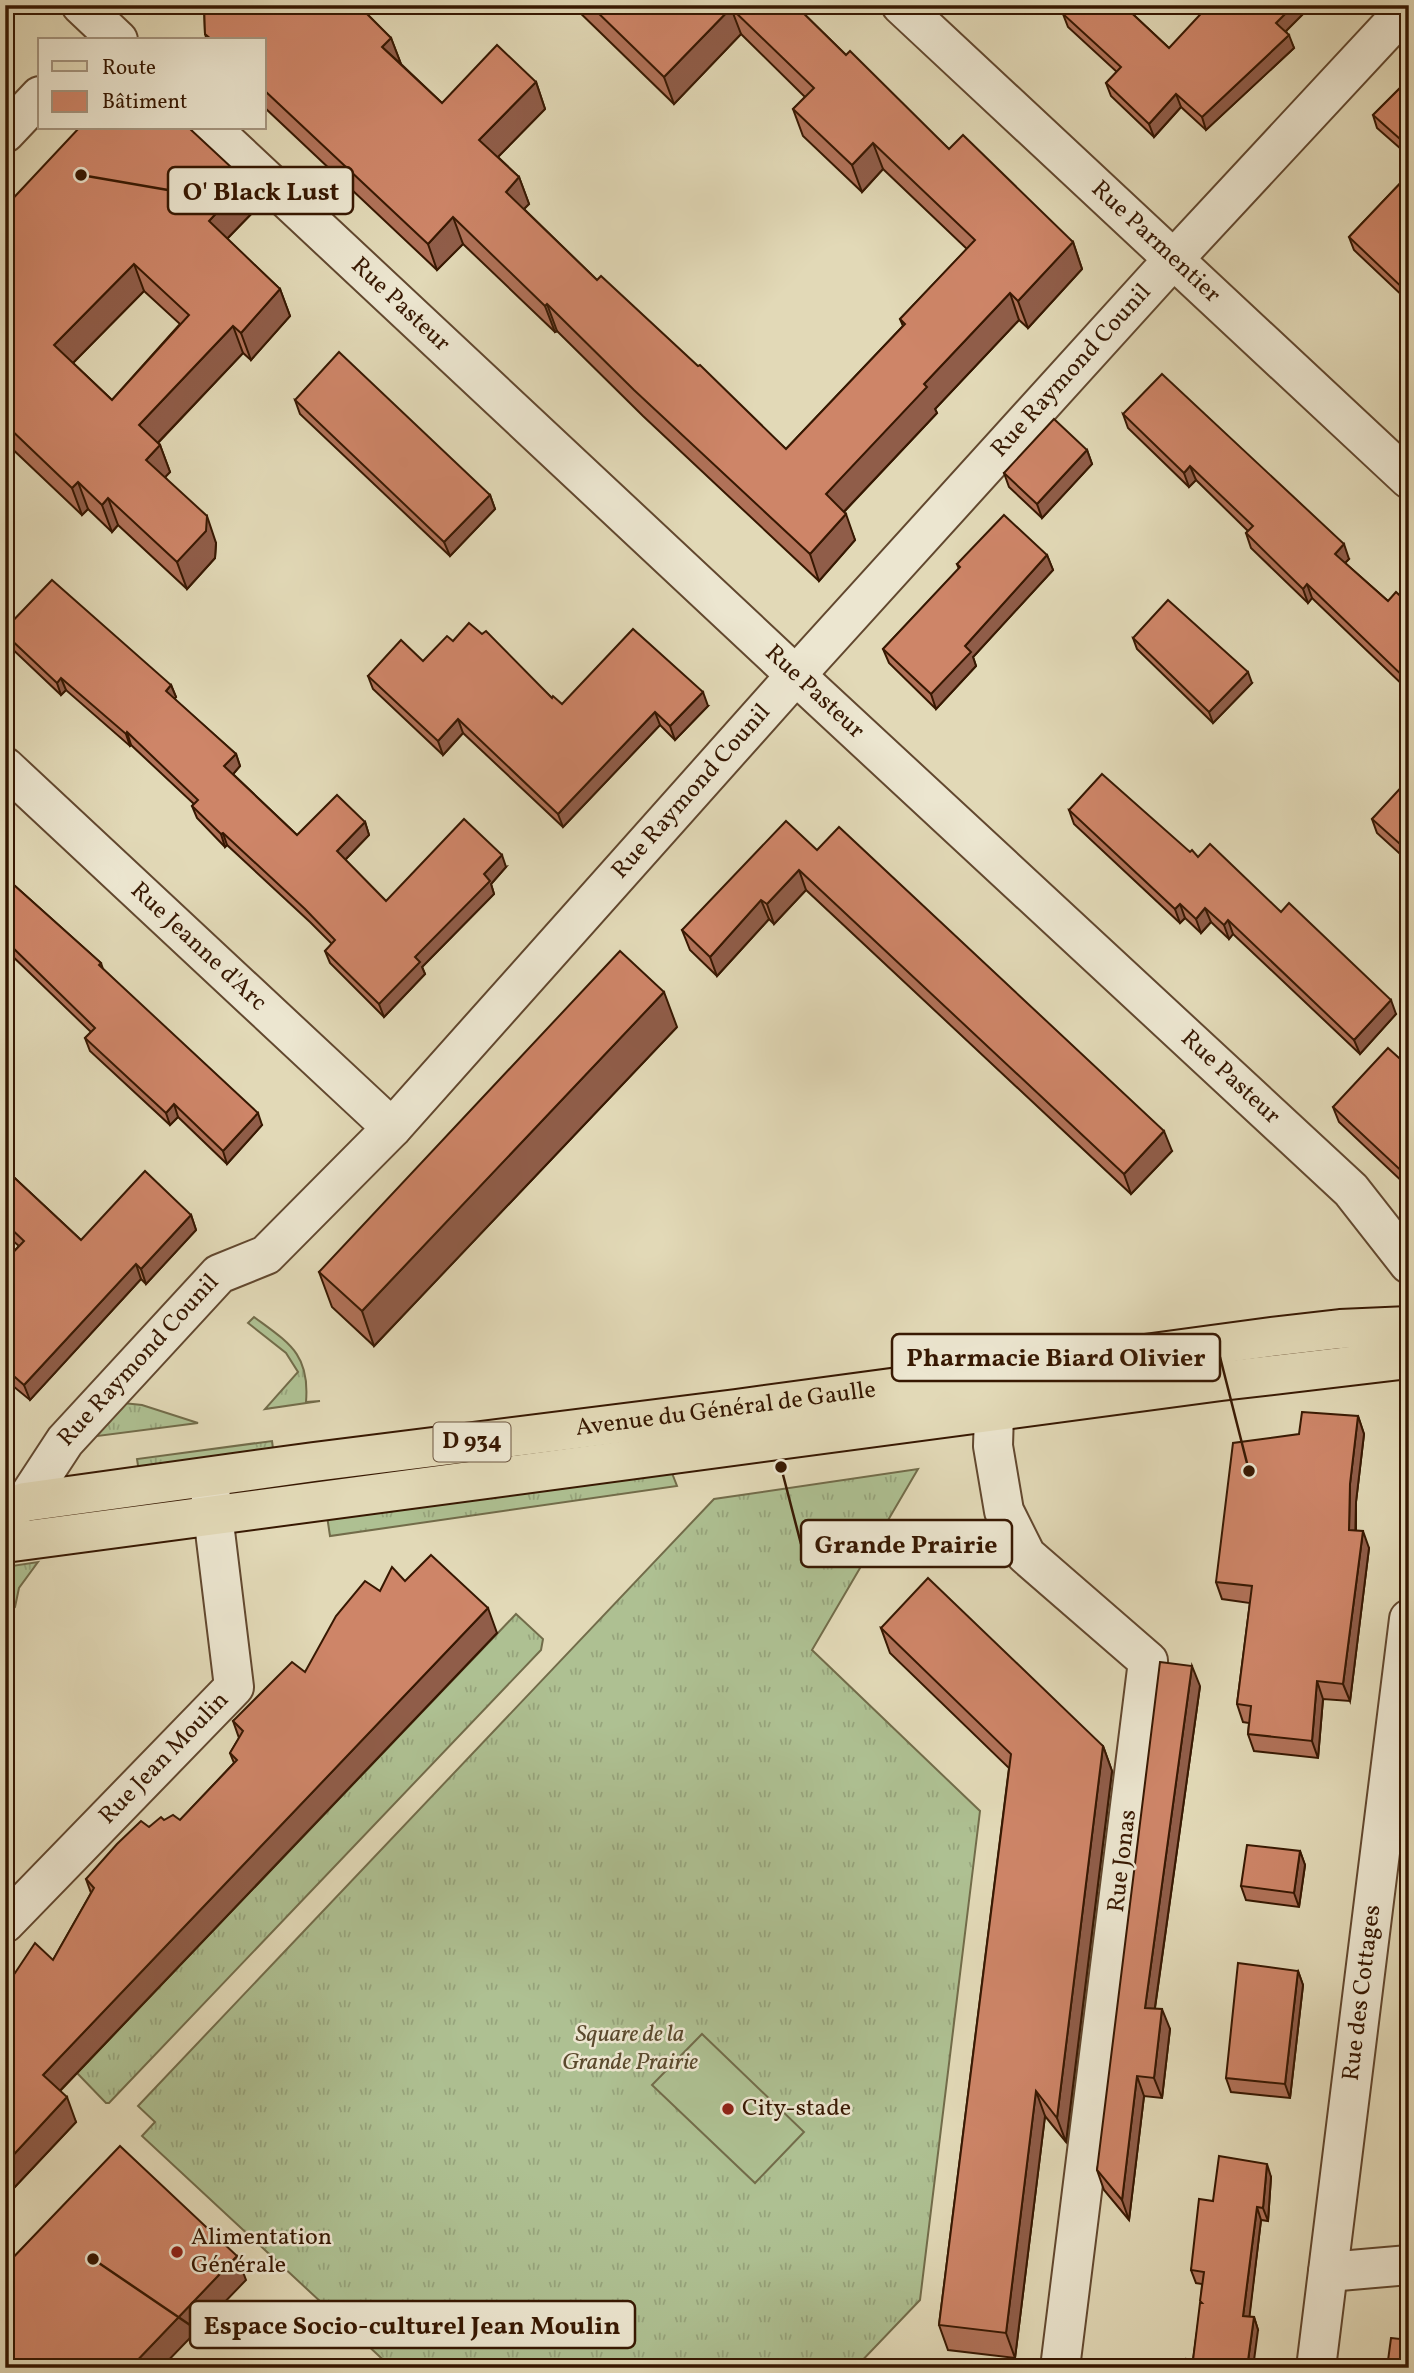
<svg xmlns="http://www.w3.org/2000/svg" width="1414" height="2373" font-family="Vollkorn,serif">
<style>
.grass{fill:url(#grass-tufts);stroke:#726c4a;stroke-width:2}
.pitch{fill:#aec092;stroke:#726c4a;stroke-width:2}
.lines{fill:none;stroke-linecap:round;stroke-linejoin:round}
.minor-casing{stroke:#62482f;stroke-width:42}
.major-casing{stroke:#371802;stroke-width:42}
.minor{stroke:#ece6d0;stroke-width:38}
.major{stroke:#e2d9b7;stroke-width:38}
.wall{fill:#b17259;stroke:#371802;stroke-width:2;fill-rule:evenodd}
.shaded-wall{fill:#905d49;stroke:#371802;stroke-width:2}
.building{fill:#ce8568;stroke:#371802;stroke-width:2;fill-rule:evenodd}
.poi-dot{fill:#8f2418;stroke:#ece6d0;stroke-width:2.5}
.labels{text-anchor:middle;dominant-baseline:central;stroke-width:5;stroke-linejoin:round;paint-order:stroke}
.shield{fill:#ece6d0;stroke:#6d5640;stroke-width:2}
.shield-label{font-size:23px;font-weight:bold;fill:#371802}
.street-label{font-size:24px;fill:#371802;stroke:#ece6d0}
.park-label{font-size:24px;font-style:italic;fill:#5b4a2d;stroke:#ece6d0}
.poi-label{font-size:24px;fill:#371802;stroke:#ece6d0;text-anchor:start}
.leader{fill:none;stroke:#371802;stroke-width:2.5}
.callout-dot{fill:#371802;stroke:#ece6d0;stroke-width:2.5}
.callout{fill:#ece6d0;stroke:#371802;stroke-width:2.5}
.callout-label{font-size:26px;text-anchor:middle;font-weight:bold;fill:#371802}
</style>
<defs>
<pattern id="grass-tufts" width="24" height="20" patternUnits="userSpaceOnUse" patternTransform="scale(1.75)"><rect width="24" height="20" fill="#aec092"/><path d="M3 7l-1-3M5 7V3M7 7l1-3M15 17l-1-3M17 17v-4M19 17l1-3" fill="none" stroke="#96a47c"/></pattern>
</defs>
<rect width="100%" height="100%" fill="#e2d9b7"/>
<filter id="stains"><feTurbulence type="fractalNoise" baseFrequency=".00286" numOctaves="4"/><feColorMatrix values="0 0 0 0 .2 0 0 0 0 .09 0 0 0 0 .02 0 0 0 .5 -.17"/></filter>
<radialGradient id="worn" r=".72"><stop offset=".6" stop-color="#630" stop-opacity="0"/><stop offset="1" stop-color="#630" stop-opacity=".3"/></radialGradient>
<g class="grass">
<path d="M254,1317c35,26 56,37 52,85l14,-1 -55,8 33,-37 -12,-19 -38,-30z"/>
<path d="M123,1403l19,2 56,18 -108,14z"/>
<path d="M272,1441l2,15 -135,16 -2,-13z"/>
<path d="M670,1468l7,18 -347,50 -3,-20z"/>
<path d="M918,1469l-106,181 168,161 -60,489 -65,68h-463l-250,-232 13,-14 -17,-16 576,-607z"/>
<path d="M38,1562l-19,26 -4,19 -10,10v-50z"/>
<path d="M516,1614l27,25 -2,11 -432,453h-3l-29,-30z"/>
</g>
<path class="pitch" d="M702,2034l102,98 -49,51 -103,-98z"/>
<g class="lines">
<defs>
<g id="minor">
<path d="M81,5l37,35"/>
<path id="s1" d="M901,5l508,474"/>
<path id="s2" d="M211,128l577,540 563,522 58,74"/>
<path d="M5,133l35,-37"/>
<path id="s3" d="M5,767l387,361"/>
<path d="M1016,1390l-5,1 -17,22 -1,33 11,65 22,44 122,106 -88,707"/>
<path id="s4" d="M25,1502l40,-61 154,-167 47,-19 126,-127 404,-453 362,-399 251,-270"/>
<path id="s5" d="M5,1923l229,-236 -25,-205"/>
<path d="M1328,2272l81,-7"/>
<path id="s6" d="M1316,2368l93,-749"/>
</g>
<g id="major">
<path id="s7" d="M5,1509l20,-7 289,-40 422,-53 535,-72 69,-8 69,-3"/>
<path d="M5,1543l1216,-162 188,-22"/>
</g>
</defs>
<use href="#minor" class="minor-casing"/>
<use href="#major" class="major-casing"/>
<use href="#minor" class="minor"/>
<use href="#major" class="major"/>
</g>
<g class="wall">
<path d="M204,5h174l-10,10 23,23 10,26 41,39 94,-21 9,27 -47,48 21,20 10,27 -5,5 73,71 189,169 117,-123 -3,-7 67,-70 -84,-80 -21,23 -59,-56 -10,-27 12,-12 -64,-63 -67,70 -102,-99h223l51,50 103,94 124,93 9,27 -54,59 -9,-8 -84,89 2,4 -93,99 11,28 -36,41 -176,-165 -86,-85 -2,1 -92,-88 -26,26 -173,-163v-67h-57l-2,-6z"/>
<path d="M1063,5h60l46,43 138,-38 -21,21 8,17 -88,82 -25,-23 -27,30 -43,-41 -5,-13 11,-11 -49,-45 -5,-13 4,-4z"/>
<path d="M1409,79v77l-32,-28 -4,-13z"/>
<path d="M1409,174v128l-55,-52 -5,-13z"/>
<path d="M5,207l251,2 -29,30 53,50 10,27 -39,44 -8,-7 -85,90 2,2 10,27 -5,5 51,66 -1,15 -28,31 -69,-64 -6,7 -24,-23 -6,6 -77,-73zM144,291l36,33 -68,76 -39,-37z"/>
<path d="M295,400l195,95 5,14 -45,47 -150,-142z"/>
<path d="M1123,414l226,145 -4,4 43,38 21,3v103l-6,-14 4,-4 -95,-91 -4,5 -57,-55 -5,-15 2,-2 -52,-51 -7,7 -61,-59z"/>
<path d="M1087,450l5,14 -50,54 -33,-31 -5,-14z"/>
<path d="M1047,555l6,15 -80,87 3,9 -40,43 -47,-46 -6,-14 76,-80 -2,-5z"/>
<path d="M5,629l166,56 5,12 -2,2 62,55 4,12 -7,8 64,61 68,-13 4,13 -24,25 41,41 120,-34 -15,17 3,10 -72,73 3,7 -41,43 -54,-54 -5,-12 7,-7 -22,-22 -83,-77 -2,2 -28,-29 -5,-12 2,-2 -63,-59 -1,1 -64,-56 -5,5 -54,-51 -2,-6z"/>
<path d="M482,634l70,64 10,6 146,2 -33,34 -15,-15 -97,102 -100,-94 -20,22 -70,-66 -5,-13 55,-15 30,-20z"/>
<path d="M1133,638l119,45 -39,40 -76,-74z"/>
<path d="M1409,783v79l-32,-29 -5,-14z"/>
<path d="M1069,810l121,42 8,5 83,55 115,102 -36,40 -127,-120 -4,5 -18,-17 -10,11 -16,-15 -5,5 -106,-99z"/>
<path d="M817,850l355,301 -41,43 -325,-304 -32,34 -5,-5 -52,57 -27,-26 -8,-20z"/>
<path d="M5,877l96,86 2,6 159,156 -35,39 -49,-47 -8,8 -80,-74 -5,-13 6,-6 -86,-83z"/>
<path d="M677,1027l-303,319 -42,-39 -13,-35z"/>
<path d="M1409,1067v121l-70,-66 -6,-15z"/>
<path d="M5,1169l76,71 110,-25 5,15 -50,54 -5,-5 -111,121 -17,-14 -8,8v-133l14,-15 -14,-12z"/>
<path d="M1358,1416l6,18 -8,68v28l13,18 -19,153 -27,-2 -5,59 -64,-7 -6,-17 1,-11 -6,-1 -6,-18 13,-101 -28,-4 -6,-17 83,-148z"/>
<path d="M405,1581l92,52 -437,458 16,31 -64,68 -7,-6v-180l3,-3 -3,-6v-7l48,-28 38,-67 -5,-14 63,-52 15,-7h16l54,-57 -4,-10 9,-15 -6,-17 72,-49 75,-81z"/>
<path d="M881,1628l222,118 9,25 -46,371 -21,-26 -30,242 -67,-8 -9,-25 70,-557 -119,-115z"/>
<path d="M1200,1686l-45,322 15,21 -8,69 -18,-2 -15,124 -25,-30 -7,-20z"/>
<path d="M1300,1851l5,14 -6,42 -53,-7 -5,-14z"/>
<path d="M1298,1971l5,14 -13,113 -59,-6 -5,-14z"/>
<path d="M1409,2139v51l-5,-13z"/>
<path d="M1271,2177l-3,44 -7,-1 -12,97h5l4,13 -65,30 8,-57 1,-19 -6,-1 -5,-13 22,-69z"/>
</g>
<g class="shaded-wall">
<path d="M353,5h25l-18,19z"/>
<path d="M1294,5h11l2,5 -26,26 -5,-13z"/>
<path d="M731,8l10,26 -67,70 -10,-27z"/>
<path d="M1289,35l5,13 -88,82 -4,-13z"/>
<path d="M391,38l10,26 -19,-17z"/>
<path d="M536,82l9,27 -56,57 -10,-26z"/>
<path d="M1176,94l5,13 -27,30 -5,-13z"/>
<path d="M873,143l10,26 -21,23 -10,-27z"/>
<path d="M519,177l10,27 -14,14 -9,-26z"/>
<path d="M246,181l10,28 -38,39 -9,-27z"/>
<path d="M453,217l10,27 -26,26 -9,-26z"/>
<path d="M1073,242l9,27 -54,59 -10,-27z"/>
<path d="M134,264l10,27 -80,81 -10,-27z"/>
<path d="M280,289l10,27 -39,44 -10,-27z"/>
<path d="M1010,293l9,27 -84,89 2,4 -102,108 -9,-27 98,-110z"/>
<path d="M547,304l10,27 -2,1 -10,-26z"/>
<path d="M233,326l10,27 -94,99 -10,-27z"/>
<path d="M160,445l10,27 -14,15 -10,-27z"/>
<path d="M1087,450l5,14 -50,54 -5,-14z"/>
<path d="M1190,466l6,14 -7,7 -5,-14z"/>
<path d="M78,482l10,27 -6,6 -10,-27z"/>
<path d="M490,495l5,14 -45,47 -6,-14z"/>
<path d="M108,498l10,27 -6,7 -10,-27z"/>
<path d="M846,514l9,26 -36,41 -9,-27z"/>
<path d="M207,516l9,27 -1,15 -28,31 -10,-27z"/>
<path d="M1344,544l5,15 -9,9 -5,-14z"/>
<path d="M1047,555l6,15 -80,87 3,9 -40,43 -5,-15 34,-48z"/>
<path d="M1307,584l5,14 -4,5 -5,-14z"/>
<path d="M1248,672l4,11 -39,40 -4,-11z"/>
<path d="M61,678l5,12 -5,5 -4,-12z"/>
<path d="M171,685l5,12 -6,6 -4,-12z"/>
<path d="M703,692l5,14 -33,34 -5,-14z"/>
<path d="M655,712l5,13 -97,102 -5,-13z"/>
<path d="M458,719l5,14 -20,22 -5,-14z"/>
<path d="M127,732l4,13 -1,1 -4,-12z"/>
<path d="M236,754l4,12 -11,13 -5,-13z"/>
<path d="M365,822l4,13 -28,29 -4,-13z"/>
<path d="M223,833l4,12 -2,2 -4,-13z"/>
<path d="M502,855l4,12 -15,17 3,10 -72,73 3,7 -41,43 -5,-13 36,-47 69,-83z"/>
<path d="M799,870l7,20 -32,34 -7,-20z"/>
<path d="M761,900l8,19 -52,57 -7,-19z"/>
<path d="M1180,904l5,14 -5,5 -5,-14z"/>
<path d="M1205,908l6,14 -10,11 -5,-14z"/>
<path d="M1228,920l5,14 -4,5 -5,-14z"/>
<path d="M664,992l13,35 -303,319 -12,-35z"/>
<path d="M1391,1000l5,14 -36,40 -6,-14z"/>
<path d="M174,1104l4,13 -8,8 -4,-12z"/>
<path d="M258,1113l4,12 -35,39 -4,-13z"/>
<path d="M1164,1131l8,20 -41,43 -7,-20z"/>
<path d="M191,1215l5,15 -50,54 -5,-15z"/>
<path d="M136,1264l5,15 -111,121 -6,-15z"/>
<path d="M8,1371l5,15 -8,8v-21z"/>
<path d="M1358,1416l6,18 -8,68 -1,45 -6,-17 1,-46z"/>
<path d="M1363,1531l6,17 -19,153 -7,-17z"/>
<path d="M488,1608l9,25 -445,466 -9,-24z"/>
<path d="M1192,1666l8,20 -48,342 -7,-20z"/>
<path d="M1317,1681l6,18 -5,59 -6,-17z"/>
<path d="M1103,1746l9,25 -46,371 -9,-24z"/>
<path d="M1300,1851l5,14 -6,42 -5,-14z"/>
<path d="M1298,1971l5,14 -13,113 -5,-14z"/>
<path d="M1162,2009l8,20 -8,69 -8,-20z"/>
<path d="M1137,2076l7,20 -15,124 -7,-20z"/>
<path d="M1036,2091l9,25 -30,242 -9,-25z"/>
<path d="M67,2097l9,25 -64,68 -7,-19v-7z"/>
<path d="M1267,2164l4,13 -3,44 -5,-13z"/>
<path d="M1257,2207l4,13 -13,109 -5,-13z"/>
<path d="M237,2256l9,24 -85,88h-31z"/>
<path d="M1254,2317l4,13 -5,38h-6z"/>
</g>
<g class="building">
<path d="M204,5h154l33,33 -9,9 60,56 55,-58 39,37 -57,58 40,37 -13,15 91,88 4,-4 97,90 2,-1 86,84 119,-125 -5,-5 75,-79 -102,-97 -21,22 -59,-56 21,-21 -83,-80 -67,69 -74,-72h205l51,50 4,-4 99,98 14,-14 110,107 -55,59 -8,-8 -86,91 3,3 -101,107 20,20 -36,40 -176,-164 -87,-86 -2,2 -92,-89 -25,27 -164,-154v-50h-52l-7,-6z"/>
<path d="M1071,5h52l46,43 40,-43h85l-18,18 13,12 -87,82 -26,-23 -27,30 -43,-41 15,-16 -58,-53z"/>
<path d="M1409,79v68l-36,-32z"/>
<path d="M79,128h110l57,53 -37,40 71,68 -39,44 -8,-7 -94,99 21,20 -14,15 61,56 -1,15 -29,31 -69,-64 -6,7 -24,-23 -6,6 -67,-64v-217zM134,264l55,51 -77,85 -58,-55z"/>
<path d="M1409,174v120l-60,-57z"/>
<path d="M339,352l151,143 -46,47 -149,-142z"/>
<path d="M1162,374l182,170 -9,10 53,47 8,-9 13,12v78l-102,-98 -4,5 -57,-56 7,-7 -63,-60 -6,7 -61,-59z"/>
<path d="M1054,419l33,31 -50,54 -33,-31z"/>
<path d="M1004,515l43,40 -82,91 6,6 -40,42 -48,-45 77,-82 -3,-3z"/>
<path d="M52,580l119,105 -5,6 70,63 -12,12 73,69 40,-40 28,27 -28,29 49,50 78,-82 38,36 -18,19 6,7 -75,76 5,5 -41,42 -54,-53 10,-11 -30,-31 -82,-76 -2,1 -29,-28 6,-6 -71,-68 -1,2 -65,-56 -4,5 -52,-49v-5z"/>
<path d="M1168,600l80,72 -39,40 -76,-74z"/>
<path d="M469,623l13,11 4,-3 66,67 1,-2 9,8 71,-75 70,63 -33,34 -15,-14 -97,102 -100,-95 -20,22 -70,-65 33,-36 22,21 24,-25 6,5z"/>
<path d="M1409,687v11l-6,-5z"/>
<path d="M1102,774l88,78 2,-2 6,7 12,-13 71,68 8,-9 102,97 -37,40 -126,-120 -4,5 -19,-17 -9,11 -16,-15 -5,5 -106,-99z"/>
<path d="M1407,781l2,2v69l-37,-33z"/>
<path d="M786,821l31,29 22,-23 325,304 -40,43 -325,-304 -32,34 -6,-4 -51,57 -28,-27z"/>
<path d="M5,877l96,86 -2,2 159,148 -35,38 -49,-47 -8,9 -81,-75 10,-10 -90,-88z"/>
<path d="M620,951l44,41 -302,319 -43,-39z"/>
<path d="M1388,1048l21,19v111l-76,-71z"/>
<path d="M5,1169l76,71 64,-69 46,44 -50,54 -5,-5 -112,121 -16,-14 -3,2v-112l19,-20 -19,-18z"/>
<path d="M1302,1412l56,4 -8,68 -1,46 14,1 -20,153 -26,-3 -5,60 -64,-7 3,-28 -14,-2 15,-118 -36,-4 17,-139 66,-9z"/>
<path d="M431,1555l57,53 -445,467 24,22 -62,67v-160l6,-6 -6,-6v-4l30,-45 18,17 41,-72 -8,-9 31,-35 24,-23 8,6 12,-10 3,3 9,-5 7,5 57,-60 -7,-7 13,-22 -10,-10 59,-59 13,10 31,-56 29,-35 15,10 12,-24 13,14z"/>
<path d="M928,1578l175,168 -46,372 -21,-27 -30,242 -67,-8 72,-571 -130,-126z"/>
<path d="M1160,1662l32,4 -47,342 17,1 -8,69 -17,-2 -15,124 -25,-30z"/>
<path d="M1247,1845l53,6 -6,42 -53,-7z"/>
<path d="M1238,1963l60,8 -13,113 -59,-6z"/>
<path d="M1409,2139v39l-5,-1z"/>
<path d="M120,2146l117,110 -107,112h-125v-102z"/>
<path d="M1219,2156l48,8 -4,44 -6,-1 -14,109 11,1 -7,51h-62l1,-9 7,1 7,-57h2l-2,-2 4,-29 -13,-2 8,-71 14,2z"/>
<path d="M1391,2338l18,2v-1v29h-22z"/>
</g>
<g class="poi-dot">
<circle cx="728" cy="2109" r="7"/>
<circle cx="177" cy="2252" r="7"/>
</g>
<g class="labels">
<rect class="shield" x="433.5" y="1422.5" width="77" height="39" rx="5"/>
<g class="shield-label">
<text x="472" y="1442">D 934</text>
</g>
<g class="street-label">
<text stroke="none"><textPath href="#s1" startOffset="348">Rue Parmentier</textPath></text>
<text stroke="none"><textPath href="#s2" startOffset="259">Rue Pasteur</textPath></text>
<text stroke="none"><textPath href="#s4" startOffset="1547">Rue Raymond Counil</textPath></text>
<text stroke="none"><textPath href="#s2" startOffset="826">Rue Pasteur</textPath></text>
<text stroke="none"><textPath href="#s4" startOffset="980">Rue Raymond Counil</textPath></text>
<text stroke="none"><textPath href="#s3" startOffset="264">Rue Jeanne d'Arc</textPath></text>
<text stroke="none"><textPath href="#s2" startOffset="1393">Rue Pasteur</textPath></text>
<text stroke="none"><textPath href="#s4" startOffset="182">Rue Raymond Counil</textPath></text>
<text stroke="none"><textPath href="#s7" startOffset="728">Avenue du Général de Gaulle</textPath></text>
<text stroke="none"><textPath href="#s5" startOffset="229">Rue Jean Moulin</textPath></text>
<text transform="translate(1123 1861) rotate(-83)">Rue Jonas</text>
<text stroke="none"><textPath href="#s6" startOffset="378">Rue des Cottages</textPath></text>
</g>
<g class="park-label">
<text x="630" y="2035">Square de la<tspan x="630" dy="28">Grande Prairie</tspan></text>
</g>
<g class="poi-label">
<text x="742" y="2109">City-stade</text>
<text x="191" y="2238">Alimentation<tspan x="191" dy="28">Générale</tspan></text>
</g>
</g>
<path class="leader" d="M81 175L168 190M1249 1471L1220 1357M781 1467L801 1544M93 2259L190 2325"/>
<g class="callout-dot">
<circle cx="81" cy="175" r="7"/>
<circle cx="1249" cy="1471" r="7"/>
<circle cx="781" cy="1467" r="7"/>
<circle cx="93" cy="2259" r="7"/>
</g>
<g class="callout">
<rect x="168" y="167" width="185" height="47" rx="7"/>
<rect x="892" y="1334" width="328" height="47" rx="7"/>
<rect x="801" y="1520" width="211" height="47" rx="7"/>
<rect x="190" y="2301" width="445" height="47" rx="7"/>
</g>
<g class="callout-label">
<text x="261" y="200">O' Black Lust</text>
<text x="1056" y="1366">Pharmacie Biard Olivier</text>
<text x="906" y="1553">Grande Prairie</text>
<text x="412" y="2334">Espace Socio-culturel Jean Moulin</text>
</g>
<rect width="1414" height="2373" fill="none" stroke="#e2d9b7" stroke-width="28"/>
<rect x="7" y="7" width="1400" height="2359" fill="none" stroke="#371802" stroke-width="3.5"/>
<rect x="14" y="14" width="1386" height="2345" fill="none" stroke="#371802" stroke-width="2"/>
<rect x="38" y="38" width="228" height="91" fill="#ece6d0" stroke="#a4947e" stroke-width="2"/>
<rect x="52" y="61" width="35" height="10" fill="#e2d9b7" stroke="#a4947e" stroke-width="2"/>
<text x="102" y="74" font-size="21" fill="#371802">Route</text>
<rect x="52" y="91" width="35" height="21" fill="#ce8568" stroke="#a4947e" stroke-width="2"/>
<text x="102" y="108" font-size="21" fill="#371802">Bâtiment</text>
<rect width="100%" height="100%" filter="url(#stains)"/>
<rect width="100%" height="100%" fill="url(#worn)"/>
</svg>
